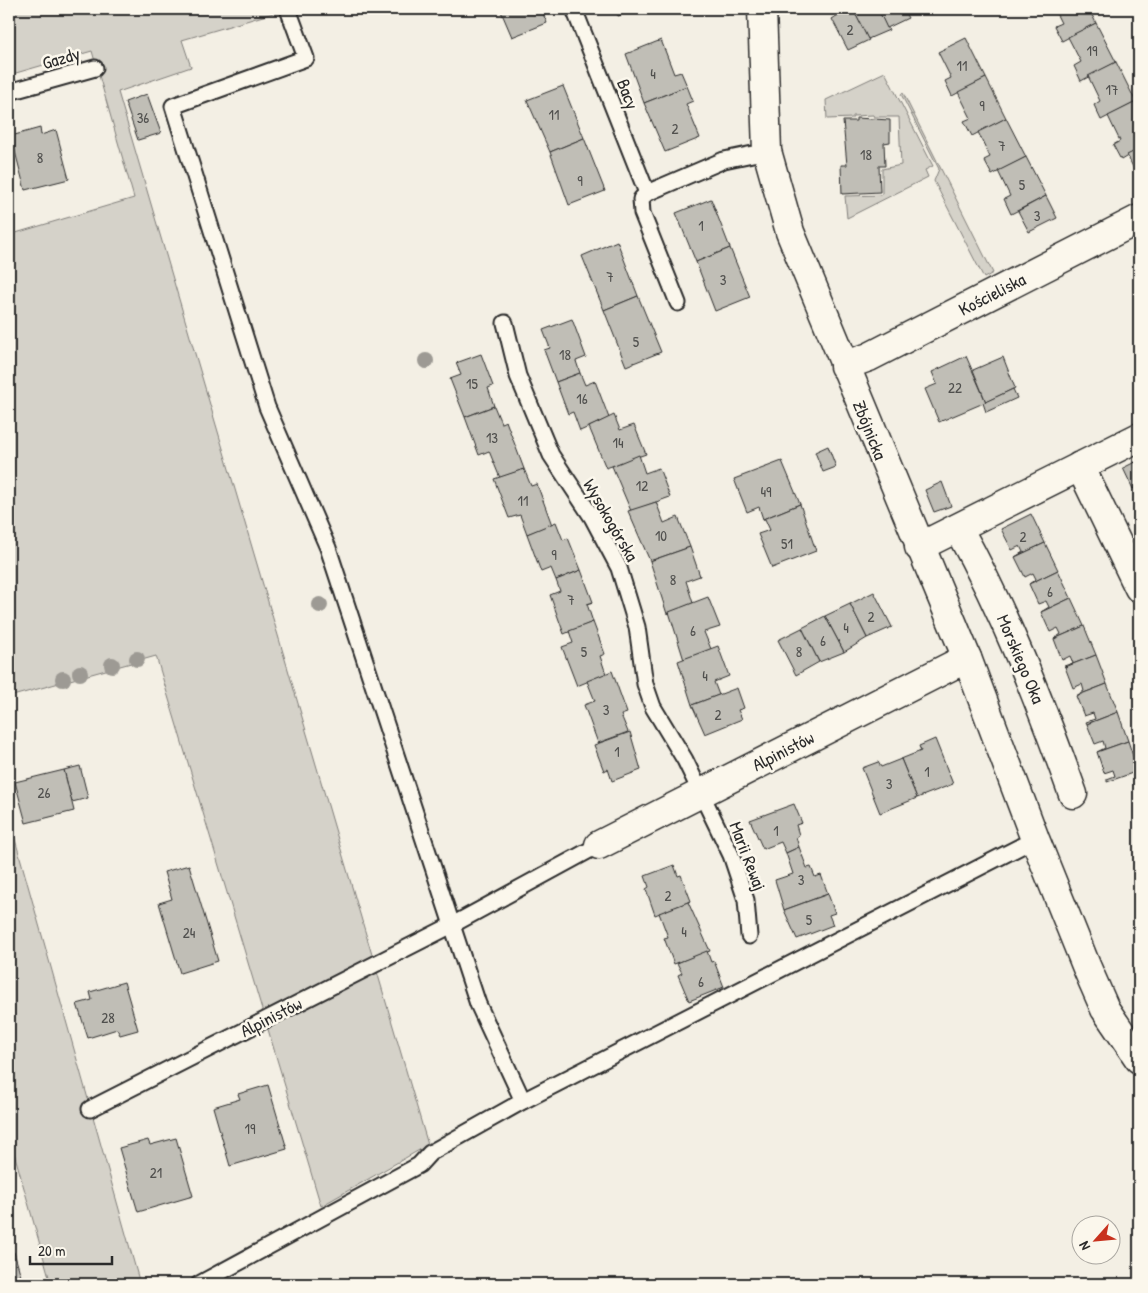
<svg xmlns="http://www.w3.org/2000/svg" width="1148" height="1293" font-family="'Patrick Hand',sans-serif">
<style>
.green{fill:#d5d2c9;stroke:#807e7a}
.building{fill:#c0beb6;stroke:#2b2b2b}
.lines{fill:none;stroke-linecap:round;stroke-linejoin:round}
.service-casing{stroke:#2b2b2b;stroke-width:19}
.minor-casing{stroke:#2b2b2b;stroke-width:31}
.service{stroke:#fbf7ec;stroke-width:15}
.minor{stroke:#fbf7ec;stroke-width:28}
.tree{fill:#9d9a94}
.labels{text-anchor:middle;dominant-baseline:central;stroke-width:5;stroke-linejoin:round;paint-order:stroke}
.number-label{font-size:15px;fill:#50504e}
.street-label{font-size:18px;fill:#2b2b2b;stroke:#fbf7ec}
</style>
<rect width="100%" height="100%" fill="#f3efe4"/>
<filter id="ink" filterUnits="userSpaceOnUse"><feTurbulence type="fractalNoise" baseFrequency=".02" numOctaves="2"/><feDisplacementMap in="SourceGraphic" scale="10" xChannelSelector="R" yChannelSelector="G"/><feConvolveMatrix kernelMatrix="1 2 1 2 8 2 1 2 1" color-interpolation-filters="sRGB"/></filter>
<g filter="url(#ink)">
<g class="green">
<path d="M9,9h270l1,2 -98,29 9,27 -73,25 310,1053 -107,61 -165,-550 -147,41v-462l125,-37 -42,-147 -83,24z"/>
<path d="M885,72l48,94 -8,4 3,7 -81,41 -2,-22 37,-1v-26l19,-4 -2,-48h-25l-1,-2 -20,1v2l-26,1 -1,-19z"/>
<path d="M903,93l90,180 -9,5 -50,-97 5,-12 -38,-75z"/>
<path d="M9,818l131,466h-89l-42,-149z"/>
</g>
<g class="building">
<path d="M500,9h41l6,14 -35,14z"/>
<path d="M616,9h21l-19,7z"/>
<path d="M847,9h6l16,31 -21,10 -16,-31z"/>
<path d="M853,9h25l11,21 -21,9z"/>
<path d="M878,9h25l5,9 -21,10z"/>
<path d="M1054,9h35l7,14 -34,18 -8,-15 7,-3z"/>
<path d="M1096,23l20,39 -35,19 -7,-15 7,-4 -13,-25z"/>
<path d="M966,38l20,40 -34,18 -7,-15 6,-3 -13,-26z"/>
<path d="M661,40l13,34 7,-2 6,14 -43,17 -18,-49z"/>
<path d="M1116,62l20,40 -35,18 -7,-15 6,-4 -12,-25z"/>
<path d="M986,78l20,40 -34,18 -8,-15 7,-3 -13,-26z"/>
<path d="M563,86l21,52 -34,14 -23,-52z"/>
<path d="M687,86l6,15 -7,3 14,34 -35,14 -21,-49z"/>
<path d="M147,94l14,39 -23,7 -13,-38z"/>
<path d="M1136,102l3,7v40l-18,11 -8,-15 7,-4 -12,-25z"/>
<path d="M856,118l34,2v22l-6,1 1,23h-6l1,26 -38,2 -1,-29h6l-4,-44h13z"/>
<path d="M1006,118l20,39 -34,18 -8,-15 6,-3 -12,-25z"/>
<path d="M40,128l1,7 15,-5 13,49 -44,11 -14,-54z"/>
<path d="M584,138l21,53 -36,14 -19,-53z"/>
<path d="M1139,149v28h-1l-11,-22z"/>
<path d="M1026,157l20,39 -35,18 -7,-15 6,-3 -12,-25z"/>
<path d="M1046,196l11,22 -28,14 -11,-21z"/>
<path d="M711,199l19,49 -34,14 -20,-49z"/>
<path d="M617,241l21,55 -34,14 -22,-54z"/>
<path d="M730,248l20,49 -35,14 -19,-49z"/>
<path d="M638,296l23,56 -35,14 -22,-56z"/>
<path d="M572,319l14,38 -10,4 4,12 -24,9 -12,-32 6,-2 -7,-18z"/>
<path d="M481,354l12,32 -5,2 6,18 -29,11 -15,-38 11,-4 -5,-12z"/>
<path d="M966,356l20,46 -47,20 -14,-33 12,-5 -5,-12z"/>
<path d="M1003,357l12,31 -29,14 -13,-32z"/>
<path d="M580,373l5,12 10,-4 14,37 -29,13 -7,-19 -5,2 -12,-32z"/>
<path d="M1013,389l4,9 -31,14 -3,-9z"/>
<path d="M494,406l7,17 5,-2 18,48 -24,9 -11,-27 -10,4 -14,-38z"/>
<path d="M614,415l6,15 14,-5 12,29 -40,14 -17,-41z"/>
<path d="M828,446l8,21 -13,5 -8,-20z"/>
<path d="M639,455l6,18 14,-5 11,29 -39,14 -19,-45z"/>
<path d="M1139,460v25l-6,4 -10,-21z"/>
<path d="M782,461l18,43 -37,15 -4,-12 -12,5 -13,-33z"/>
<path d="M524,469l7,17 6,-2 15,41 -25,9 -7,-19 -11,3 -15,-39z"/>
<path d="M942,482l9,24 -17,6 -9,-22z"/>
<path d="M656,502l8,21 14,-6 12,30 -40,14 -22,-50z"/>
<path d="M800,504l16,47 -44,17 -14,-34 12,-4 -5,-11h-2z"/>
<path d="M1031,514l14,29 -30,14 8,-5 -3,-6 -8,4 -11,-21z"/>
<path d="M556,522l7,18 5,-2 13,32 -25,10 -5,-12 -10,4 -14,-38z"/>
<path d="M1045,543l13,27 -29,14 7,-5 -3,-6 -8,4 -10,-20z"/>
<path d="M690,547l10,29 -14,5 7,22 -26,11 -17,-53z"/>
<path d="M581,570l12,32 -6,2 6,18 -29,12 -14,-39 10,-4 -4,-11z"/>
<path d="M1058,570l13,28 -30,14 8,-5 -3,-6 -8,3 -9,-20z"/>
<path d="M874,592l18,35 -25,11 -17,-34z"/>
<path d="M708,597l12,30 -16,5 7,17 -27,11 -15,-48z"/>
<path d="M1071,598l13,28 -30,13 7,-5 -3,-6 -8,4 -9,-20z"/>
<path d="M850,604l17,34 -23,14 -19,-36z"/>
<path d="M825,616l19,36 -25,10 -17,-34z"/>
<path d="M593,622l12,32 -5,2 6,18 -29,12 -15,-39 11,-4 -4,-12z"/>
<path d="M1084,626l12,29 -31,12 -1,-1 9,-3 -3,-7 -8,4 -8,-21z"/>
<path d="M802,628l17,34 -23,13 -18,-35z"/>
<path d="M718,646l11,30 -15,6 5,13 -27,10 -14,-44z"/>
<path d="M1096,655l11,29 -31,12 8,-5 -2,-7 -9,4 -8,-21z"/>
<path d="M612,671l15,42 -6,2 7,17 -30,11 -14,-38 11,-4 -8,-20z"/>
<path d="M1107,684l11,28 -31,12 -1,-2 9,-3 -2,-6 -9,3 -8,-20z"/>
<path d="M737,688l7,20 -6,2 4,9 -37,15 -13,-29z"/>
<path d="M1118,712l10,29 -31,11 8,-4 -2,-7 -8,3 -8,-20z"/>
<path d="M630,732l11,38 -29,11 -4,-12 -4,2 -10,-26z"/>
<path d="M935,739l18,45 -36,14 -16,-39 20,-8 -2,-5z"/>
<path d="M1128,741l10,30 -31,11v-3l8,-3 -2,-6 -9,3 -7,-21z"/>
<path d="M901,759l16,39 -37,15 -18,-45 16,-6 3,5z"/>
<path d="M80,766l8,32 -16,4 -8,-32z"/>
<path d="M64,770l10,41 -48,12 -11,-41z"/>
<path d="M794,804l8,19 -6,2 3,10 -3,2 3,10 -13,6 -5,-11 -18,7 -13,-29z"/>
<path d="M799,847l8,21 4,-1 4,10 6,-2 7,19 -44,16 -9,-30 18,-6 -7,-21z"/>
<path d="M189,865l29,96 -38,12 -21,-70 13,-4 -8,-27z"/>
<path d="M674,865l4,11 3,-1 10,26 -36,14 -9,-26 3,-2 -4,-11z"/>
<path d="M828,894l7,19 -6,2 4,10 -36,14 -13,-29z"/>
<path d="M688,902l22,49 -36,13 -10,-26 4,-1 -9,-24z"/>
<path d="M707,951l4,11 3,-1 10,26 -35,14 -11,-26 4,-2 -5,-10z"/>
<path d="M124,982l14,48 -18,5 -3,-6 -29,9 -11,-34 15,-4 -2,-8z"/>
<path d="M268,1085l19,64 -57,17 -17,-59 27,-8 -2,-5z"/>
<path d="M176,1138l17,58 -55,16 -19,-64 29,-8 2,5z"/>
<path d="M14,1252l8,28 -13,4v-31z"/>
</g>
<g class="lines">
<defs>
<g id="service">
<path d="M288,9l18,49 -133,48 94,301 61,141 150,456 45,97"/>
<path d="M574,9l73,184"/>
<path d="M9,92l86,-24"/>
<path d="M678,303l-36,-90 -1,-14 6,-6 77,-33 43,-9"/>
<path d="M505,323l13,53 33,79 41,62 27,51 18,59 8,57 8,23 32,53 46,95 15,45 3,36"/>
<path d="M90,1109l362,-184 147,-80"/>
<path d="M199,1284l220,-119 11,-12 93,-52 512,-262"/>
</g>
<g id="minor">
<path d="M762,9l5,142 23,81 177,426 68,181 52,129 18,41 34,50"/>
<path d="M844,366l25,-9 270,-138"/>
<path d="M1080,466l59,122"/>
<path d="M958,528c47,85 82,174 115,266"/>
<path d="M919,547l220,-110"/>
<path d="M599,845l368,-187"/>
</g>
</defs>
<use href="#service" class="service-casing"/>
<use href="#minor" class="minor-casing"/>
<use href="#service" class="service"/>
<use href="#minor" class="minor"/>
</g>
<g class="tree">
<circle cx="426" cy="361" r="8"/>
<circle cx="320" cy="605" r="8"/>
<circle cx="137" cy="659" r="8"/>
<circle cx="112" cy="665" r="8"/>
<circle cx="80" cy="673" r="8"/>
<circle cx="63" cy="679" r="8"/>
</g>
</g>
<g class="labels">
<g class="number-label">
<text x="850" y="29">2</text>
<text x="1092" y="50">19</text>
<text x="962" y="65">11</text>
<text x="653" y="73">4</text>
<text x="1112" y="89">17</text>
<text x="982" y="105">9</text>
<text x="554" y="114">11</text>
<text x="143" y="117">36</text>
<text x="675" y="128">2</text>
<text x="1002" y="145">7</text>
<text x="866" y="154">18</text>
<text x="40" y="157">8</text>
<text x="580" y="180">9</text>
<text x="1022" y="184">5</text>
<text x="1037" y="215">3</text>
<text x="701" y="225">1</text>
<text x="610" y="276">7</text>
<text x="723" y="279">3</text>
<text x="636" y="341">5</text>
<text x="565" y="354">18</text>
<text x="472" y="383">15</text>
<text x="955" y="387">22</text>
<text x="582" y="398">16</text>
<text x="492" y="437">13</text>
<text x="618" y="442">14</text>
<text x="642" y="485">12</text>
<text x="766" y="491">49</text>
<text x="523" y="500">11</text>
<text x="661" y="535">10</text>
<text x="1023" y="536">2</text>
<text x="787" y="543">51</text>
<text x="554" y="554">9</text>
<text x="673" y="579">8</text>
<text x="1050" y="591">6</text>
<text x="571" y="599">7</text>
<text x="871" y="616">2</text>
<text x="846" y="627">4</text>
<text x="693" y="630">6</text>
<text x="823" y="640">6</text>
<text x="584" y="651">5</text>
<text x="799" y="651">8</text>
<text x="705" y="675">4</text>
<text x="606" y="709">3</text>
<text x="718" y="714">2</text>
<text x="617" y="751">1</text>
<text x="927" y="771">1</text>
<text x="889" y="783">3</text>
<text x="44" y="792">26</text>
<text x="776" y="830">1</text>
<text x="801" y="879">3</text>
<text x="668" y="895">2</text>
<text x="809" y="919">5</text>
<text x="684" y="931">4</text>
<text x="189" y="932">24</text>
<text x="701" y="981">6</text>
<text x="108" y="1017">28</text>
<text x="250" y="1128">19</text>
<text x="156" y="1172">21</text>
</g>
<g class="street-label">
<text transform="translate(61 58) rotate(-16)">Gazdy</text>
<text transform="translate(628 94) rotate(69)">Bacy</text>
<text transform="translate(992 294) rotate(-27)">Kościeliska</text>
<text transform="translate(870 430) rotate(68)">Zbójnicka</text>
<text transform="translate(611 520) rotate(60)">Wysokogórska</text>
<text transform="translate(1021 659) rotate(67)">Morskiego Oka</text>
<text transform="translate(783 751) rotate(-27)">Alpinistów</text>
<text transform="translate(748 856) rotate(69)">Marii Rewaj</text>
<text transform="translate(271 1017) rotate(-27)">Alpinistów</text>
</g>
</g>
<rect width="1148" height="1293" fill="none" stroke="#fbf7ec" stroke-width="30"/>
<rect x="15" y="15" width="1118" height="1263" fill="none" stroke="#2b2b2b" stroke-width="2" filter="url(#ink)"/>
<g transform="translate(1096 1240) rotate(243)"><circle r="24" fill="#fbf7ec" stroke="#a8a59f"/>
<path d="M0-4L9 19L0 12L-9 19Z" fill="#c8321e"/>
<text y="-8" font-size="14" font-weight="bold" text-anchor="middle" fill="#2b2b2b">N</text>
</g>
<path d="M30 1256v8h82v-8" fill="none" stroke="#2b2b2b" stroke-width="2.5"/>
<text x="38" y="1256" font-size="15" fill="#2b2b2b" stroke="#fbf7ec" stroke-width="4" paint-order="stroke">20 m</text>
</svg>
